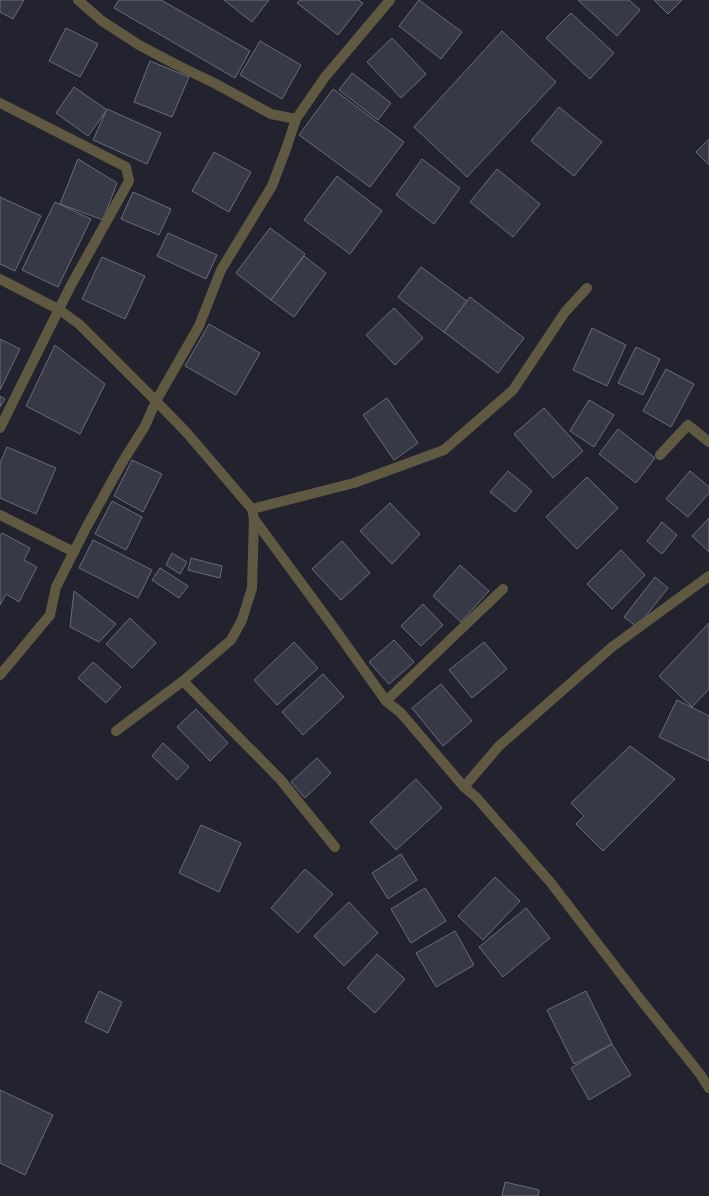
<svg xmlns="http://www.w3.org/2000/svg" width="709" height="1196" font-family="'Zilla Slab',serif">
<style>
.building{fill:#383946;stroke:#6b6c7a}
.lines{fill:none;stroke-linecap:round;stroke-linejoin:round}
.minor{stroke:#605941;stroke-width:10}
</style>
<rect width="100%" height="100%" fill="#23232f"/>
<g class="building">
<path d="M0,0h24l-11,19 -13,-7z"/>
<path d="M119,0h42l89,51 -15,27 -121,-70z"/>
<path d="M224,0h45l-17,22z"/>
<path d="M300,0h58l5,3 -25,32 -41,-32z"/>
<path d="M419,0l43,32 -21,27 -42,-33z"/>
<path d="M578,0h51l11,10 -23,26z"/>
<path d="M654,0h28l-14,14z"/>
<path d="M571,13l43,40 -24,26 -44,-41z"/>
<path d="M66,28l32,16 -18,33 -31,-16z"/>
<path d="M502,31l54,51 -89,95 -53,-50z"/>
<path d="M392,38l34,36 -25,24 -34,-36z"/>
<path d="M260,41l41,24 -19,34 -42,-24z"/>
<path d="M150,61l39,16 -17,40 -38,-15z"/>
<path d="M352,73l39,30 -13,17 -39,-30z"/>
<path d="M74,87l33,23 -19,26 -32,-23z"/>
<path d="M333,89l71,53 -34,45 -71,-52z"/>
<path d="M559,107l43,35 -28,34 -43,-35z"/>
<path d="M107,109l54,24 -14,31 -54,-24z"/>
<path d="M709,139v26l-13,-13z"/>
<path d="M214,152l37,20 -22,40 -37,-21z"/>
<path d="M78,159l39,24 -14,37 -43,-16z"/>
<path d="M422,159l38,29 -26,36 -38,-29z"/>
<path d="M497,169l43,35 -27,33 -43,-35z"/>
<path d="M337,176l45,35 -32,43 -46,-34z"/>
<path d="M133,192l38,17 -12,26 -38,-16z"/>
<path d="M0,197l41,19 -26,55 -15,-7z"/>
<path d="M55,202l36,17 -33,68 -36,-17z"/>
<path d="M270,228l35,26 -34,46 -35,-27z"/>
<path d="M168,233l49,22 -11,24 -49,-23z"/>
<path d="M304,256l22,17 -32,44 -23,-17z"/>
<path d="M102,257l43,19 -20,43 -43,-20z"/>
<path d="M421,267l46,34 -23,31 -46,-35z"/>
<path d="M470,297l54,41 -26,35 -54,-41z"/>
<path d="M394,308l29,30 -28,27 -29,-30z"/>
<path d="M209,324l51,29 -24,42 -51,-29z"/>
<path d="M592,328l34,17 -19,41 -34,-16z"/>
<path d="M0,339l20,10 -20,41z"/>
<path d="M55,345l50,39 -25,50 -54,-28z"/>
<path d="M636,347l24,12 -17,36 -25,-12z"/>
<path d="M666,369l28,15 -23,43 -28,-16z"/>
<path d="M0,396l5,3 -5,8z"/>
<path d="M387,398l31,45 -24,17 -31,-45z"/>
<path d="M589,400l25,15 -20,32 -24,-16z"/>
<path d="M544,408l39,43 -30,27 -39,-44z"/>
<path d="M618,429l37,29 -19,25 -37,-29z"/>
<path d="M7,447l49,21 -20,46 -36,-16v-35z"/>
<path d="M132,460l30,14 -19,38 -29,-16z"/>
<path d="M508,471l24,20 -17,21 -25,-20z"/>
<path d="M690,471l19,16v6l-21,24 -22,-18z"/>
<path d="M587,477l31,31 -41,41 -31,-32z"/>
<path d="M112,501l30,16 -16,33 -31,-16z"/>
<path d="M390,503l30,31 -28,30 -32,-33z"/>
<path d="M709,518v34l-17,-16z"/>
<path d="M662,522l15,13 -15,19 -15,-13z"/>
<path d="M2,533l28,15 -6,12 13,7 -18,35 -13,-8 -6,11v-69z"/>
<path d="M93,540l59,30 -14,28 -59,-30z"/>
<path d="M342,541l28,32 -29,27 -29,-31z"/>
<path d="M621,550l24,25 -33,34 -25,-25z"/>
<path d="M172,553l15,9 -7,12 -14,-9z"/>
<path d="M191,558l31,8 -2,12 -32,-8z"/>
<path d="M460,565l29,26 -28,31 -28,-26z"/>
<path d="M160,568l28,18 -9,12 -27,-18z"/>
<path d="M655,577l13,11 -31,39 -13,-10z"/>
<path d="M74,591l42,33 -17,18 -29,-15z"/>
<path d="M423,604l20,21 -22,21 -20,-20z"/>
<path d="M130,618l26,25 -24,25 -26,-24z"/>
<path d="M709,623v66l-17,18 -33,-31z"/>
<path d="M394,640l20,22 -25,22 -20,-22z"/>
<path d="M294,642l24,26 -41,37 -23,-25z"/>
<path d="M484,642l23,27 -35,29 -23,-28z"/>
<path d="M93,662l28,25 -15,16 -28,-25z"/>
<path d="M323,674l21,23 -41,38 -21,-23z"/>
<path d="M441,684l31,37 -29,25 -31,-38z"/>
<path d="M677,700l32,16v45l-50,-24z"/>
<path d="M196,709l32,34 -18,18 -33,-34z"/>
<path d="M163,743l26,24 -12,13 -25,-24z"/>
<path d="M630,746l45,33 -72,72 -27,-27 8,-8 -13,-13z"/>
<path d="M317,758l14,15 -26,25 -14,-16z"/>
<path d="M416,779l26,29 -46,42 -26,-28z"/>
<path d="M201,825l40,18 -22,49 -40,-19z"/>
<path d="M401,854l16,26 -29,19 -16,-26z"/>
<path d="M305,869l28,25 -35,39 -27,-25z"/>
<path d="M495,877l25,24 -37,39 -25,-24z"/>
<path d="M425,888l21,33 -35,22 -20,-34z"/>
<path d="M349,902l29,31 -34,33 -30,-30z"/>
<path d="M526,908l24,30 -47,39 -24,-30z"/>
<path d="M455,931l19,34 -38,22 -20,-34z"/>
<path d="M377,954l28,25 -30,34 -28,-25z"/>
<path d="M99,991l23,11 -14,31 -23,-11z"/>
<path d="M586,991l26,53 -38,20 -27,-54z"/>
<path d="M612,1044l19,31 -42,25 -18,-32z"/>
<path d="M0,1090l53,25 -28,60 -25,-12z"/>
<path d="M505,1182l34,8 -1,6h-36z"/>
</g>
<g class="lines">
<g class="minor">
<path d="M78,0l24,21 37,24 36,19 41,20 55,30 25,5"/>
<path d="M0,103l126,64 3,14 -59,106 -70,141"/>
<path d="M0,279l58,30 21,15 77,77 43,-75 22,-56 51,-84 14,-37 10,-30 29,-42 65,-77"/>
<path d="M660,455l28,-30 21,17"/>
<path d="M252,509l102,-26 90,-33 69,-60 52,-78 22,-24"/>
<path d="M0,515l74,37"/>
<path d="M254,519l-2,69 -10,32 -11,20 -48,41 97,98 55,68"/>
<path d="M0,675l50,-60 6,-28 31,-61 36,-65 22,-35 11,-25 31,32 65,76 2,10 78,106 54,76 15,12 63,74 12,10 75,86 86,112 63,79 9,14"/>
<path d="M386,701l117,-112"/>
<path d="M116,731l67,-50"/>
<path d="M464,787l35,-41 113,-99 97,-71"/>
</g>
</g>
</svg>
